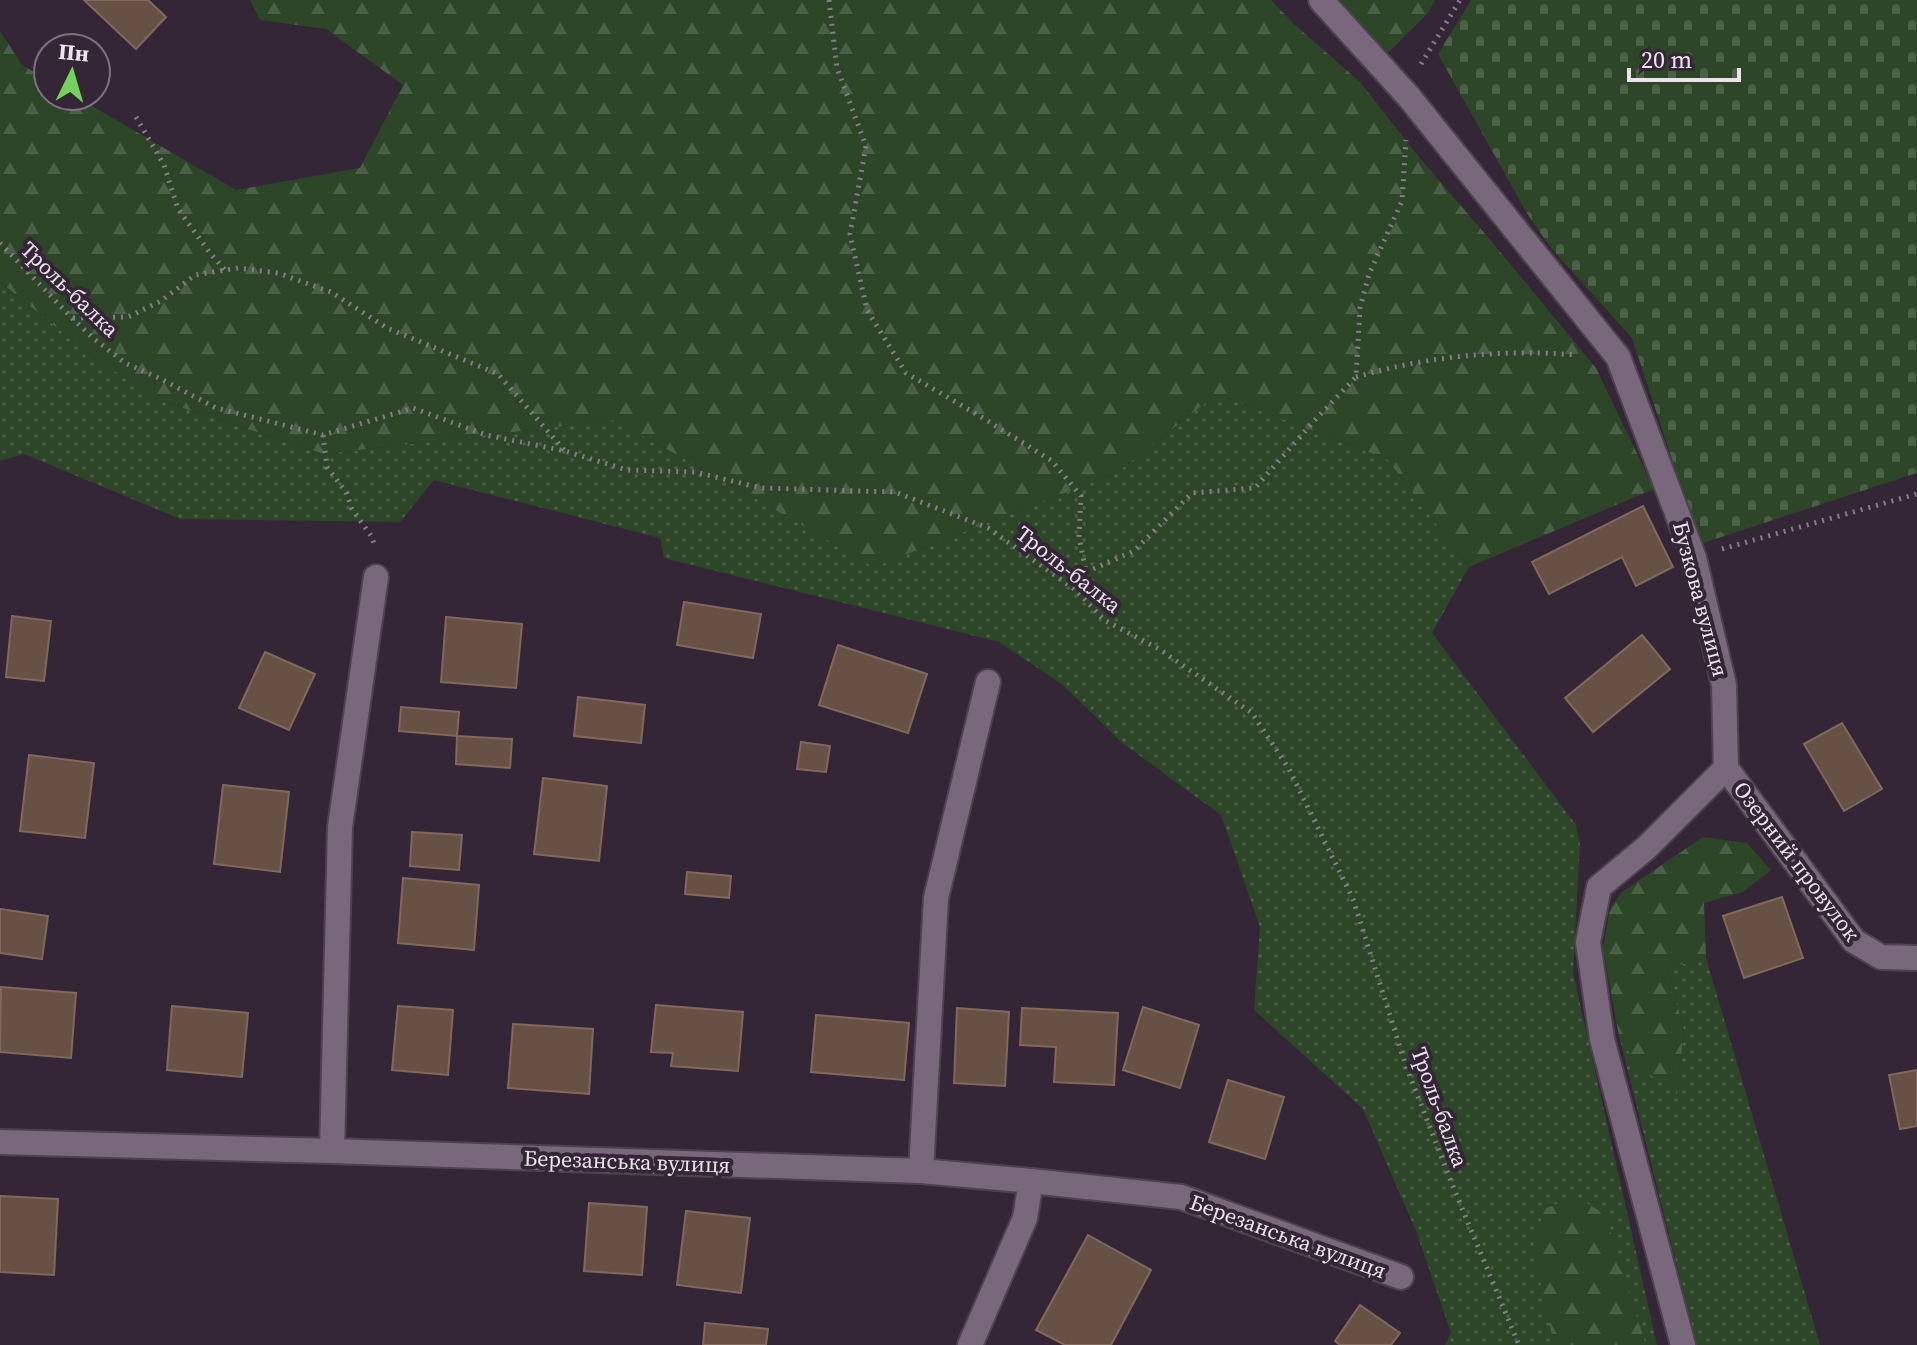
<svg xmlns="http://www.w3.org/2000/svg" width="1917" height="1345" font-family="'Source Serif 4',serif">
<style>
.grass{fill:url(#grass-dots)}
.forest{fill:url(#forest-firs)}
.cemetery{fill:url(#cemetery-stones)}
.building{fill:#665144;stroke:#80695c;stroke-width:2}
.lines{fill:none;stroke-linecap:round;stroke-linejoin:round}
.minor-casing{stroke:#4e4250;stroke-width:28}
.path{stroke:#887b89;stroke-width:5;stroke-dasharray:2 6;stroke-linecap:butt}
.minor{stroke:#79687b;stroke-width:24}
.labels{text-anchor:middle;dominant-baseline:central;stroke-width:8;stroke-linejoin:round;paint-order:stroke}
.street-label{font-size:22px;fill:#ede3ee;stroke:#352637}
</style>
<defs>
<pattern id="grass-dots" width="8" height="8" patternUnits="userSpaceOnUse" patternTransform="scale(2)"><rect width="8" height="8" fill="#2c4627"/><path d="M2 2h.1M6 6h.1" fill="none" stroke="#4b6147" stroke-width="1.8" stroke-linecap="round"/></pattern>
<pattern id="forest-firs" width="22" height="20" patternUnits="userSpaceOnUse" patternTransform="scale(2)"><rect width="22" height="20" fill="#2c4627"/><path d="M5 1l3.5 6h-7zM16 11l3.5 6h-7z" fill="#4b6147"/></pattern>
<pattern id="cemetery-stones" width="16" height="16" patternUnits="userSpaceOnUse" patternTransform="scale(2)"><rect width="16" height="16" fill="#2c4627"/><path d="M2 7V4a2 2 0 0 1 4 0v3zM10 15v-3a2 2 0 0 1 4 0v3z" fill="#4b6147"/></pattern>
</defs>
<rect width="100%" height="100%" fill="#352637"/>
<g class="grass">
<path d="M0,282l96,77 63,41 165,54 290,-34 139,77 121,70 242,-94 101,-79 170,65 82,108 -37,66 144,192 4,19 -7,129 84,372h-212l6,-12 -35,-102 -53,-122 -109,-99 6,-83 -39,-112 -100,-73 -58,-57 -64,-43 -335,-84 -4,-20 -226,-58 -34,42 -220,-3 -156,-65 -24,7z"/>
<path d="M1706,958l114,387h-123l-78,-309 18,29 40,28 7,-62 -16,-63z"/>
</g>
<g class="forest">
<path d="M250,0h1021l24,25 65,57 54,69 78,91 104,126 58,121 -185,78 -82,-108 -170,-65 -101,79 -242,94 -121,-70 -139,-77 -290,34 -165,-54 -63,-41 -96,-77v-251l22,34 26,15v16h27l161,94 124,-22 43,-83 -77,-56 -66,-9z"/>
<path d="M1340,0h95l-7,13 -41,41z"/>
<path d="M1703,837l44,6 24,27 -28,22 -39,11 2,55 -38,10 16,63 -7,63 -40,-29 -18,-29 -16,-88 7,-40 12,-16z"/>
<path d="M1577,1196l28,19 41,130h-92l-21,-99 11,-37z"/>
</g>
<path class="cemetery" d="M1471,0h446v473l-217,71 -68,-206 -81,-90 -23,-33 -90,-161z"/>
<g class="building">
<path d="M84,0h64l18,17 -30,32z"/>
<path d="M1643,506l30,61 -37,19 -14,-29 -73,37 -17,-32z"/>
<path d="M684,602l77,12 -8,44 -76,-13z"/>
<path d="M12,616l39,5 -7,60 -38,-4z"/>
<path d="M446,617l76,7 -6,64 -75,-6z"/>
<path d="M1642,635l28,34 -77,63 -28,-34z"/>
<path d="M838,645l89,29 -19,59 -89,-28z"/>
<path d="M265,652l50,22 -26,56 -50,-22z"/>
<path d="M578,697l67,8 -4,38 -67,-7z"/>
<path d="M401,707l58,5 -2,24 -58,-5z"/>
<path d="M1842,723l40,66 -38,22 -40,-67z"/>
<path d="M457,736l55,3 -2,29 -54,-4z"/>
<path d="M801,742l29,4 -4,26 -29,-3z"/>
<path d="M29,755l65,8 -9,75 -65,-7z"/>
<path d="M543,778l64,8 -8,75 -65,-7z"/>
<path d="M223,785l66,7 -9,80 -66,-8z"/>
<path d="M412,832l50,3 -3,35 -49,-4z"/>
<path d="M687,872l44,4 -2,22 -44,-4z"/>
<path d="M403,878l76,7 -5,65 -76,-7z"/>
<path d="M1782,897l21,61 -59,20 -21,-62z"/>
<path d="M0,909l48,7 -6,43 -42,-6z"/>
<path d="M1,987l75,6 -5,65 -71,-6z"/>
<path d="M656,1005l87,7 -5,59 -67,-5 2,-13 -22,-1z"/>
<path d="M172,1006l76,7 -6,64 -75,-7z"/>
<path d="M398,1006l55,4 -5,65 -56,-5z"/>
<path d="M1143,1007l56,18 -19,63 -57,-18z"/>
<path d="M957,1008l52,4 -4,74 -51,-3z"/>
<path d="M1022,1008l96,5 -4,72 -60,-3 2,-35 -36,-2z"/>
<path d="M816,1015l93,8 -5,57 -93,-8z"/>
<path d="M513,1024l80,5 -4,65 -81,-6z"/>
<path d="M1917,1070v56l-17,3 -11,-54z"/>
<path d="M1228,1080l56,17 -19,62 -56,-17z"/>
<path d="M0,1196l58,3 -4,76 -54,-3z"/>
<path d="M589,1203l58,4 -5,68 -58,-4z"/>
<path d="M686,1211l64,7 -9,75 -64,-8z"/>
<path d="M1088,1235l63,35 -40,75h-46l-29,-15z"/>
<path d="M1360,1305l40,28 -9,12h-51l-5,-4z"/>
<path d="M705,1323l63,6 -2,16h-63z"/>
</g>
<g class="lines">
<defs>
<g id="minor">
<path d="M1321,0l88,97 209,260 76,201 30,127 2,83 -80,80 -47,39 -11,55 14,97 81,306"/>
<path d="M1726,768l128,173 27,16 36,1"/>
<path d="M0,1142l332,9 589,20 110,10 -6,37 -55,127"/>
<path d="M332,1151l8,-324 36,-250"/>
<path d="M921,1171l15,-273 52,-216"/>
<path d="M1031,1181l150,16 220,80"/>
</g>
</defs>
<use href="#minor" class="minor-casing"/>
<g class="path">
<path d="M829,0l8,68 29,78 -16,88 17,76 39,63 77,45 69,43 29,35 -2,41 7,35 -9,19"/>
<path d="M1421,64l39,-64"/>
<path d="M136,117l28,48 14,44 32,44 15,17"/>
<path d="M0,243l72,75 21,20 32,25 36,16 55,29 107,27 90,-27 73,27 79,16 62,19 68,2 66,16 134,4 93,36 89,63 27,29 55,29 93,64 37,56 64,130 53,167 48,123 65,156"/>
<path d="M73,318l55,-1 33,-16 34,-26 43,-7 40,5 53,19 56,36 111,46 66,76"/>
<path d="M1356,377c72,-21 147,-28 221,-22"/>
<path d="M323,435l4,32 19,25 6,17 20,28 3,11"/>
<path d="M1722,549l195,-55"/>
<path d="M1086,572l48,-21 58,-58 63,-5 60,-68 41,-43 4,-69 9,-34 33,-73 4,-61"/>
</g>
<use href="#minor" class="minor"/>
</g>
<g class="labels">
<g class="street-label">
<text transform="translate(70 289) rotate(44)">Троль-балка</text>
<text transform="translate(1069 569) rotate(38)">Троль-балка</text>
<text transform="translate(1701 599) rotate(75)">Бузкова вулиця</text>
<text transform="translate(1797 861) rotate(53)">Озерний провулок</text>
<text transform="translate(1440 1107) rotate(70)">Троль-балка</text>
<text transform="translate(627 1161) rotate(2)">Березанська вулиця</text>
<text transform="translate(1288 1236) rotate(20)">Березанська вулиця</text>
</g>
</g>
<g transform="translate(72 72) rotate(5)"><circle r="38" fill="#352637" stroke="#7f7280" stroke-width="2"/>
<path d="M0-6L14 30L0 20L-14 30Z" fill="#74d25c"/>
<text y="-12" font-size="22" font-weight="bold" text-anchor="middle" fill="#ede3ee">Пн</text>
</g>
<path d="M1629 68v12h110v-12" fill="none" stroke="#ede3ee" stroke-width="4"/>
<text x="1641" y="68" font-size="24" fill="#ede3ee" stroke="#352637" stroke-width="6" paint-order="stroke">20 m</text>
</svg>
